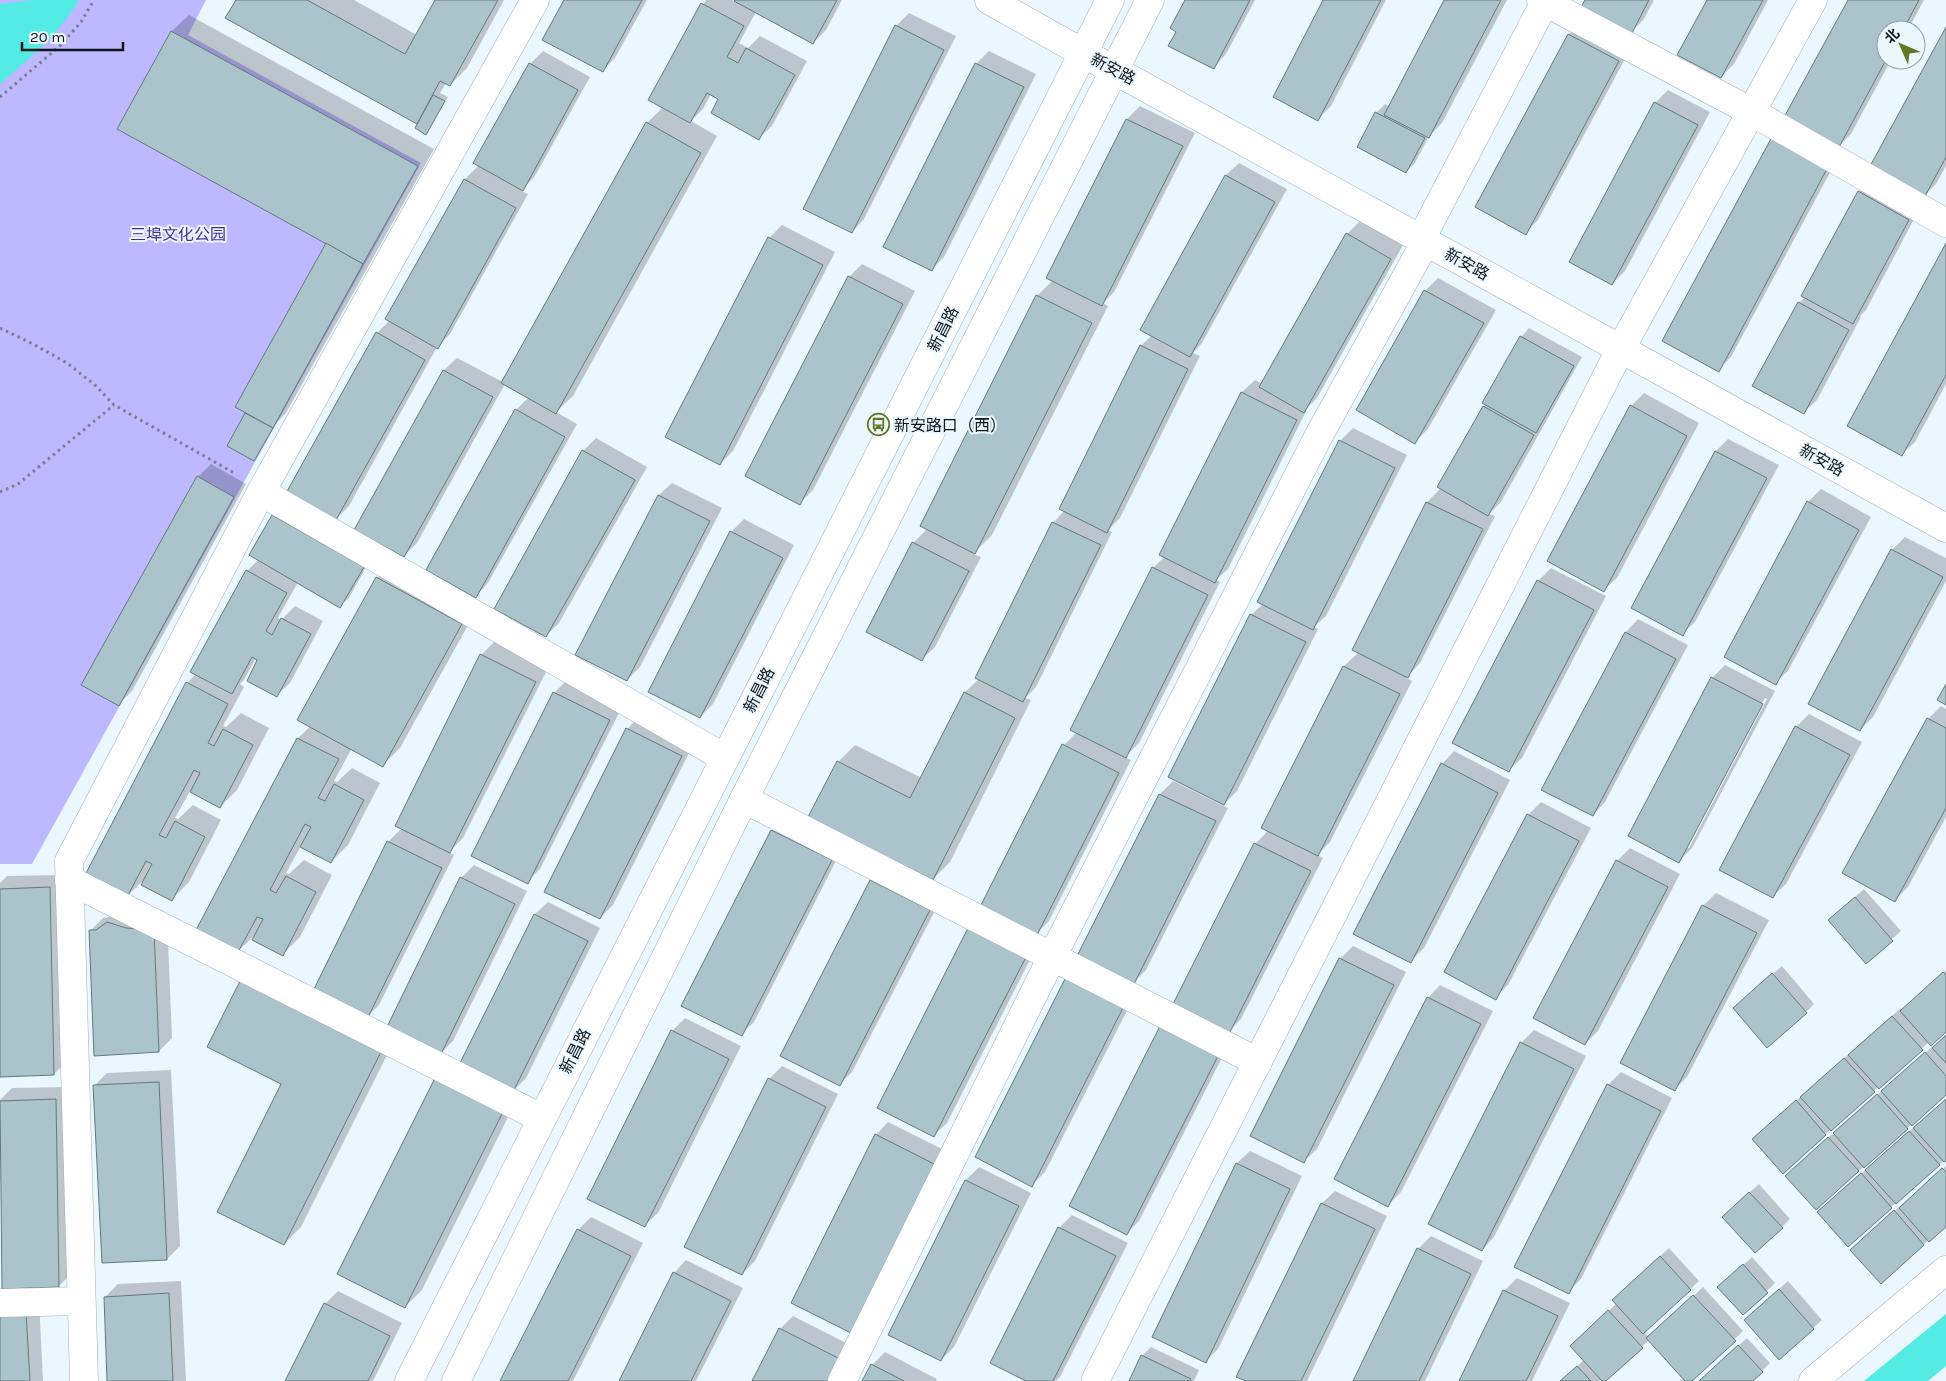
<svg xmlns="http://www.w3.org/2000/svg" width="1946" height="1381" font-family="Karla,'Noto Sans SC',sans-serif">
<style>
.green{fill:#bdb8ff}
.water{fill:#55ebe5}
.shadow{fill:#0003;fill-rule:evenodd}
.building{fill:#abc4cb;stroke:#62797e}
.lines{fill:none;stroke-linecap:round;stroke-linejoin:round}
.minor-casing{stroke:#9dafbd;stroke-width:29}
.path{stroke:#788187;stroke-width:3;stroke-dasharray:2.5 4;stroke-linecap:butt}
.minor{stroke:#fff;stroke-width:28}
.labels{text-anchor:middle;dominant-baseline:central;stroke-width:4;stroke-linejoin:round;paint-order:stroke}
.street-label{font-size:16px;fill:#0f161b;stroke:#ebf7ff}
.park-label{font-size:16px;fill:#442e92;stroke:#ebf7ff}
.poi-label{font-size:16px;fill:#0f161b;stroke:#ebf7ff;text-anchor:start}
</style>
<rect width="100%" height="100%" fill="#ebf7ff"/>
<path class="green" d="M0,0h206l-18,35 233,128 -389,701h-32z"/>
<g class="water">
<path d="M33,0h46c-20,34 -50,59 -79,84v-80z"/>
<path d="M1946,1314v52l-18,15h-64z"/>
</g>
<g class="shadow">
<path d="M237,0h117l63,35 20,-35h67l-37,68 -17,17 -4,-2 -6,10 8,4 -22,36 -5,-15 -4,4z"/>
<path d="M565,0h82l-32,58 -13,13z"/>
<path d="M706,0h27l3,2v-2h106l-16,30 -13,13 -57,-31 -17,31 9,5 12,-12 47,25 -35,65 -13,12 -39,-39 -9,-5 -8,15 -12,12 26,15 -144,260 -17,16 21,12 -89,159 -12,13 40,-186 13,-13 -24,-13 -88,159 -13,13 -48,-26 88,-160 13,-12 46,24 144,-259 16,-16 -13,-7z"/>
<path d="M1186,0h69l-29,54 -12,13 -36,-36z"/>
<path d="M1325,0h61l-55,106 -13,13z"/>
<path d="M1446,0h61l-65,123 -13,13 -14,27 -9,9 -30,-59 9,-9 5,3z"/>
<path d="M1586,0h68l-10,19 -12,12z"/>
<path d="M1708,0h60l-34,64 -13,13z"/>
<path d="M1850,0h74l-16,30h-22v30h5l-40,74 -13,13z"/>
<path d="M909,13l47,23 -92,183 -12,13 44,-206z"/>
<path d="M189,15l245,134 -148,264 -10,10 -22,36 -25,-14 19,-33 79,-169 -208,-115 53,-97z"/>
<path d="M1582,22l49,26 -93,172 -13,13 -48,-26 92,-173z"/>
<path d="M1946,29v137l-10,18 -12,12z"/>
<path d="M543,51l47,26 -55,99 -14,15 7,3 -78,140 -13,13 -88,159 -13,13 41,-186 13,-13 75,-141 14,-14 51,-101z"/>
<path d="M989,51l47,23 -92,183 -13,13 45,-206z"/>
<path d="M1668,90l42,22 -85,159 -13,13 -42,-22 85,-159z"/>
<path d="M1140,106l55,27 -81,159 -11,11 5,3 -116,229 -19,19 8,3 -46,90 -13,12 -9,-116 15,-15 109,-232 16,-16 -5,-2 79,-159z"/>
<path d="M1841,152l-110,205 -13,13 -54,-29z"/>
<path d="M1239,163l48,26 -85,154 -9,10 7,3 -80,162 -12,12 4,2 -76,155 -11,11 6,2 -81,162 -17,17 -95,-117 17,-17 67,33 43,-86 14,-13 74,-156 12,-13 76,-164 11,-11 -11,-5 85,-155z"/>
<path d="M1872,179l49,27 -55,104 -6,6 1,1 -44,83 -13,12 -5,-109 6,-6 54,-105z"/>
<path d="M1360,221l43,24 -86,153 -9,9 -80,162 -12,11 4,2 -81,161 -14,14 6,3 -82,161 -13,13 28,-189 13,-13 -5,-3 81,-161 12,-12 77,-164 13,-12 8,4 84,-150z"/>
<path d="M782,225l53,27 -102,199 -13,13 49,-226z"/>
<path d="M1946,246v138l-31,58 -13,12z"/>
<path d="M862,264l53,27 -102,199 -13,13 49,-226z"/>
<path d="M1438,278l58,32 -68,119 -13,13 10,-151z"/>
<path d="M1529,328l53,29 -81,145 -12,12 6,2 -75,147 -14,15 6,3 -82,161 -13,13 6,3 -82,161 -13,13 27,-188 14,-14 -6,-2 81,-162 15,-14 -5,-3 73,-147 14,-14 80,-151z"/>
<path d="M1644,393l55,30 -82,155 -13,12 27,-184z"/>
<path d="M1353,428l54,27 -81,161 -12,11 4,2 -81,162 -13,13 27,-189 12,-11 -4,-2 81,-161z"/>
<path d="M596,438l51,29 -88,156 -13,13 37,-185z"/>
<path d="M1728,439l51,26 -84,157 -13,12 34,-183z"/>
<path d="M211,464l35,20 -114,207 -13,13 79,-227z"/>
<path d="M672,483l50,25 -82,159 -13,13 -50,-26 82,-159z"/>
<path d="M1821,489l50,28 -83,154 -13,12 33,-181z"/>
<path d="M281,507l90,51 -22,40 -9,8 -42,-24 -20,36 3,2 14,-14 28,15 -33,62 -13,12 -18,-35 -3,-2 -12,22 -4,4 4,3 -21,39 3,1 15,-14 28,15 -32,62 -17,17 -30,-16 -15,27 3,1 15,-14 28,15 -32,62 -17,17 -26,-21 -20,19 61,-214 9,-9 51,-103 12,-12 -9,-5 23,-39z"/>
<path d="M744,519l50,26 -81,159 -13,13 31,-185z"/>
<path d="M1905,537l41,21v23l-73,136 -13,13 -50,-27 82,-153z"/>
<path d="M394,561l84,46 -78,141 -17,17 -31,-17 -18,33 3,1 15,-14 28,15 -32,62 -17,17 -30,-16 -15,27 3,1 15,-14 28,15 -32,62 -17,17 -26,-21 -20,19 -40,-21 101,-193 13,-12 66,-148z"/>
<path d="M1551,568l55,28 -84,162 -13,12 29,-189z"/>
<path d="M1638,619l50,26 -83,157 -12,13 33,-183z"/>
<path d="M494,642l54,26 -85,170 -14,14 5,3 -75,150 -12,12 21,10 73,-149 13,-13 53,26 -74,150 -13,13 -42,-21 -97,194 -17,17 -2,-161 32,-92 74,-149 14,-14 79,-173z"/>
<path d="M1725,665l50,26 -83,157 -13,13 33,-183zM1765,698l2,1 -78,149h-3z"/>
<path d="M567,680l55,27 -82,162 -13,13 27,-189z"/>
<path d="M1941,706l5,3v108l-38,70 -13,13 33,-181z"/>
<path d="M1809,714l53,28 -76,142 -13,12 23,-169z"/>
<path d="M640,716l54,27 -81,162 -13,13 27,-189z"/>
<path d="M1454,751l56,29 -86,168 -13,13 31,-197z"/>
<path d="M1173,781l55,27 -82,162 -13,13 -54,-27 81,-162z"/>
<path d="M1541,802l50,26 -83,157 -13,13 33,-183z"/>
<path d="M785,818l58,29 -89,175 -13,12 -58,-29 89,-175z"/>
<path d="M1630,848l50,26 -82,157 -13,13 -50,-27 82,-156z"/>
<path d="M883,868l59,29 -90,175 -13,13 32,-205z"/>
<path d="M63,875l4,186 -13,13 -54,1v-192l7,-7z"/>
<path d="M1864,889l37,42 -35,31 -28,-50z"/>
<path d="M1716,893l53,27 -82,157 -13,13 29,-184z"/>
<path d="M548,902l52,26 -74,150 -14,14 7,3 -97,195 -17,17 55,-241 75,-152z"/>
<path d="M121,909l46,8 5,121 -13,13 -69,-120 13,-13 7,-1z"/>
<path d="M969,929l69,15 -91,179 -13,12z"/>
<path d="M1353,946l53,26 -89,177 -13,12 36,-202z"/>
<path d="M1782,966l32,38 -8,8 -63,-12z"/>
<path d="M1946,970v60l-17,12 -146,130 -21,-41 139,-123 2,2z"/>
<path d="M1440,985l53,26 -92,181 -13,13 40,-207z"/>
<path d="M1136,993l-91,179 -13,13 -56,-28z"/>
<path d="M685,1018l56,28 -83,167 -13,12 27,-194z"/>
<path d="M1161,1027l69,15 -91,179 -13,13z"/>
<path d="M1534,1030l52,26 -92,181 -12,13 39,-207z"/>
<path d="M1946,1036v58l-130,115 -21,-42 139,-122 1,1z"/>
<path d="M782,1066l56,28 -83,167 -13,13 27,-195z"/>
<path d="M171,1070l9,176 -13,13 -73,-173 13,-13z"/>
<path d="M1621,1072l51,26 -91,181 -13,13 40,-207z"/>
<path d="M68,1087l4,186 -13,13 -56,1 -3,-187 12,-12z"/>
<path d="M1946,1099v60l-55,48 -64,-3z"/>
<path d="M888,1122l58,29 -82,167 12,-183z"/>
<path d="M1250,1151l52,25 -84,173 -12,12 -53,-25 84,-173z"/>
<path d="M1946,1166v59l-65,57 -21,-41z"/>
<path d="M979,1167l52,26 -77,154 -13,13 -51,-26 76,-154z"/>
<path d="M1759,1184l31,35 -8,8 -50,-19z"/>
<path d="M1335,1191l52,25 -80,165h-58l-11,-5 84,-173z"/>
<path d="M1072,1215l56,28 -68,134 -4,4h-27l30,-153z"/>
<path d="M591,1217l52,26 -70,138h-72l77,-151z"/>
<path d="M1431,1236l52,25 -58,120h-71l64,-132z"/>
<path d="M1669,1248l30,33 -55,51 5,5 54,-50 40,44 -51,48 2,2h-14l3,-3 -34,-38 -43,40 1,1h-46l23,-21 -4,-22 37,-35 5,-12z"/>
<path d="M1752,1257l23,26 -32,31 -15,-35z"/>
<path d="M686,1260l57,28 -47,93h-76l54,-108z"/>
<path d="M1517,1278l53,25 -38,78h-72l44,-90z"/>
<path d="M181,1281l5,100h-78l-3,-84 13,-13z"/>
<path d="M1788,1281l34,39 -42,38 -26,-46z"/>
<path d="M338,1291l64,32 -29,58h-87l39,-77z"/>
<path d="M39,1300l4,81h-43v-79z"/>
<path d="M793,1316l59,30 -18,35h-81l27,-52z"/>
<path d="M1747,1338l23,25 -8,8 -11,10h-51z"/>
<path d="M1151,1347l48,23 -5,11h-64l12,-25z"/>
<path d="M885,1352l52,27 -1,2h-73l9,-16z"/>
</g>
<g class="building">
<path d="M236,0h71l98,54 30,-54h63l-48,86 -10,-5 -23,43 -192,-106z"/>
<path d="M564,0h78l-39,72 -61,-32z"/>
<path d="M735,0h102l-24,44 -79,-43z"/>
<path d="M1185,0h65l-36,69 -46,-23 8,-14 -6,-4z"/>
<path d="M1323,0h58l-63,121 -45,-24z"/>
<path d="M1444,0h57l-72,138 -45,-23z"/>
<path d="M1585,0h64l-17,33 -51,-26z"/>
<path d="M1707,0h56l-42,78 -44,-23z"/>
<path d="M1848,0h71l-16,30h-17v30l-48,89 -55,-30z"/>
<path d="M701,3l43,23 -17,31 11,6 8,-15 49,27 -36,65 -48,-27 7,-14 -11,-6 -17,30 -42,-23z"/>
<path d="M895,25l49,25 -92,183 -49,-24z"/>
<path d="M1946,27v130l-22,41 -55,-30z"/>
<path d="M171,31l247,135 -55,98 -246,-135z"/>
<path d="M1568,34l51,27 -93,174 -51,-28z"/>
<path d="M529,63l49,27 -55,101 -50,-28z"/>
<path d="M975,63l49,24 -92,184 -49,-24z"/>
<path d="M433,95l12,6 -19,34 -11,-7z"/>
<path d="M1654,102l44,23 -86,160 -43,-23z"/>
<path d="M1375,112l50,26 -19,35 -49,-26z"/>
<path d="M1126,119l57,27 -81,160 -56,-28z"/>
<path d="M646,122l55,31 -145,261 -55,-31z"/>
<path d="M1773,135l56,30 -110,207 -57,-31z"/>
<path d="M1225,175l50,27 -85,155 -50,-27z"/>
<path d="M464,179l52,29 -78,141 -53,-30z"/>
<path d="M1858,191l51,29 -56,104 -52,-28z"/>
<path d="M1346,233l45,26 -87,154 -45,-26z"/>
<path d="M768,237l55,28 -103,200 -55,-28z"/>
<path d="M326,243l37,21 -90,164 -38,-21z"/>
<path d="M1946,243v132l-44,81 -55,-30z"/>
<path d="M848,276l55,28 -103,201 -55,-29z"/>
<path d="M1424,290l60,33 -69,121 -59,-34z"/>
<path d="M1036,295l56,28 -117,231 -55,-28z"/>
<path d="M1798,302l51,28 -45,84 -52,-28z"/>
<path d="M376,332l49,28 -89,160 -50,-27z"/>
<path d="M1520,336l54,30 -38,67 -54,-30z"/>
<path d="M1140,345l48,24 -81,164 -48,-24z"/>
<path d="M443,370l50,27 -89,160 -50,-27z"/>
<path d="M1241,392l56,28 -82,163 -56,-28z"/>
<path d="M1630,405l57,31 -83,156 -57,-31z"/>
<path d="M1483,406l51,29 -46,81 -51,-29z"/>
<path d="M515,409l50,28 -89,161 -50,-28z"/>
<path d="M245,413l28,15 -19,33 -27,-15z"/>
<path d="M1339,440l56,28 -82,162 -56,-28z"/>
<path d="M582,450l53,30 -89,157 -52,-28z"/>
<path d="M1715,451l52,27 -84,158 -52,-28z"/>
<path d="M197,476l37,21 -115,209 -38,-21z"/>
<path d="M658,495l52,26 -83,160 -52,-26z"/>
<path d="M1807,501l52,29 -83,155 -52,-28z"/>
<path d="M1426,502l57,27 -75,149 -56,-28z"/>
<path d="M272,515l92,52 -24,41 -91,-53z"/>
<path d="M1052,522l49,23 -78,157 -48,-24z"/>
<path d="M730,531l53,27 -83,160 -52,-26z"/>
<path d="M912,542l57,29 -47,90 -56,-29z"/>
<path d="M1891,549l52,28 -83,154 -52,-27z"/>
<path d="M1152,567l56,28 -82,163 -56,-28z"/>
<path d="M246,570l41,23 -21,38 6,4 9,-17 30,16 -34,63 -30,-16 10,-21 -5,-3 -20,37 -42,-22z"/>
<path d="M376,577l86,47 -79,143 -86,-47z"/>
<path d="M1537,580l57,30 -85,162 -57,-29z"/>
<path d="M1250,614l56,28 -82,163 -56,-28z"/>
<path d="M1625,632l51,27 -83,157 -52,-26z"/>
<path d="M480,654l56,28 -86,171 -55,-27z"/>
<path d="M1343,666l57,28 -82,162 -57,-28z"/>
<path d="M1711,677l52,27 -84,159 -51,-27z"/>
<path d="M186,682l42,22 -20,39 6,3 9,-17 30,16 -33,63 -30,-16 10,-19 -6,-3 -35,65 7,3 9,-17 30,16 -33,64 -31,-16 11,-21 -6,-3 -20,38 -42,-22z"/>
<path d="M1946,684v21l-9,-5z"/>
<path d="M553,692l57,28 -82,164 -57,-28z"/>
<path d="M964,692l51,26 -82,162 -125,-63 29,-56 73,37z"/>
<path d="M1927,718l19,10v80l-51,94 -53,-29z"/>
<path d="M1795,726l55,29 -77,143 -54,-28z"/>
<path d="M626,728l56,28 -82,163 -56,-27z"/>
<path d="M297,738l42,21 -21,39 7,3 9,-17 30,16 -33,63 -31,-16 11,-20 -6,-3 -35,66 6,3 10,-17 30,16 -33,64 -31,-16 11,-21 -6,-2 -20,37 -42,-22z"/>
<path d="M1062,744l57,29 -82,162 -57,-28z"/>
<path d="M1441,763l57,30 -87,170 -58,-29z"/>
<path d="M1159,794l57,27 -82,163 -57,-28z"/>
<path d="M1527,814l52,27 -83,159 -52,-28z"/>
<path d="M771,830l61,30 -90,176 -61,-30z"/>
<path d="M387,841l55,27 -75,151 -55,-26z"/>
<path d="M1254,843l57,28 -82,163 -57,-28z"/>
<path d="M1616,860l52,27 -83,158 -52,-27z"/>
<path d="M460,877l55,27 -75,152 -54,-27z"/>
<path d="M870,880l60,30 -90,176 -60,-30z"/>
<path d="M50,887l4,188 -54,2v-188z"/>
<path d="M1855,897l38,44 -27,23 -38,-44z"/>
<path d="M1702,905l55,28 -82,158 -55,-28z"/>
<path d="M534,914l54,27 -75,151 -54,-27z"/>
<path d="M107,922l19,6 28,2 5,122 -65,4 -5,-126h7z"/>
<path d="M968,928l58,29 -92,180 -57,-29z"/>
<path d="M1339,958l55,27 -90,178 -54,-27z"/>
<path d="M1943,972l3,3v57l-15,14 -31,-35z"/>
<path d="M1772,973l35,40 -40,35 -34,-40z"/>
<path d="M1066,977l58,29 -92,181 -57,-30z"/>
<path d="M241,979l141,71 -98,195 -67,-33 64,-128 -74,-37z"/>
<path d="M1427,997l54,27 -93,183 -54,-28z"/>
<path d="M1892,1016l31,34 -44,39 -31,-34z"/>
<path d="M1160,1026l58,30 -91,179 -58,-29z"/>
<path d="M671,1030l58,29 -84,168 -58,-28z"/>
<path d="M1946,1035v28l-14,-15z"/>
<path d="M1520,1042l54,27 -92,182 -54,-27z"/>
<path d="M1925,1052l21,24v19l-34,31 -31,-35z"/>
<path d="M1844,1058l31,34 -44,39 -31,-34z"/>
<path d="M435,1078l68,34 -98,196 -68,-34z"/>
<path d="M768,1078l58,29 -84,168 -58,-28z"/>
<path d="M159,1082l8,178 -65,3 -9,-178z"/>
<path d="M1607,1084l54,27 -92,183 -55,-27z"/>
<path d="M1877,1094l31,35 -44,39 -31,-35z"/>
<path d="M56,1099l3,188 -57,2 -2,-188z"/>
<path d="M1946,1099v62l-2,1 -31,-34z"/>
<path d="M1796,1100l30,35 -43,39 -31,-35z"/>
<path d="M1909,1131l31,34 -44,39 -31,-34z"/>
<path d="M875,1134l59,30 -83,169 -60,-30z"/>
<path d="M1828,1137l31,34 -43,39 -31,-34z"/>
<path d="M1236,1163l54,26 -84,174 -54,-26z"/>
<path d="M1942,1168l4,4v55l-17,15 -30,-34z"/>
<path d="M1861,1173l31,35 -44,39 -31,-35z"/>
<path d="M965,1180l54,26 -78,155 -53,-26z"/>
<path d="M1749,1192l34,36 -28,25 -33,-36z"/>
<path d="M1321,1203l54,26 -74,152h-55l-10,-4z"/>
<path d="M1894,1210l30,35 -43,39 -31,-34z"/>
<path d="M1058,1227l58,29 -63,125h-27l-36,-18z"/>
<path d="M577,1229l54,27 -63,125h-68z"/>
<path d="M1417,1248l54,26 -52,107h-66z"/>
<path d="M1660,1256l31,34 -48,44 -31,-34z"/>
<path d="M1743,1264l25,29 -25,22 -26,-28z"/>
<path d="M673,1272l58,29 -40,80h-72z"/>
<path d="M1779,1289l35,40 -35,31 -35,-40z"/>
<path d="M1503,1290l55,26 -32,65h-67z"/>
<path d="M169,1293l4,88h-66l-3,-84z"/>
<path d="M1693,1295l43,46 -44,40h-7l-39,-43z"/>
<path d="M324,1303l66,33 -22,45h-83z"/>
<path d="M1608,1310l35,38 -37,33h-4l-32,-35z"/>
<path d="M26,1312l4,69h-30v-67z"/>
<path d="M779,1328l61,31 -11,22h-77z"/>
<path d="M1738,1345l25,27 -10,9h-54z"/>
<path d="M1141,1355l50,24 -1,2h-61z"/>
<path d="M871,1364l33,17h-42z"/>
<path d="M1577,1366l14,15h-31z"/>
</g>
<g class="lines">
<defs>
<g id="minor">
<path d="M989,0l94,53 863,475"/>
<path d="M1541,0l211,112 194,111"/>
<path d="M1421,239l125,-239"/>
<path d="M261,492l464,266"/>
<path d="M744,799l514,263"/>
<path d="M69,880l472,238"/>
<path d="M0,1303l81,-2"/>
<path d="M1096,1379l524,-1029 193,-350"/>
<path d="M84,1381l-15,-520 192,-369 274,-492"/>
<path d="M409,1381l701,-1381"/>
<path d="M456,1381l288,-582 406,-799"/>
<path d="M842,1381l210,-424 265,-518 109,-198"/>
<path d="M1813,1381l133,-111"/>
</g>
</defs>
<use href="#minor" class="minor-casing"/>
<g class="path">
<path d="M0,97l61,-52 20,-23 13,-22"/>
<path d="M0,328l31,15 36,20 29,23 18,19 122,69"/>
<path d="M0,492l18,-8 96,-79"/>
</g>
<use href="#minor" class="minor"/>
</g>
<defs>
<symbol id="bus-ring" viewBox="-11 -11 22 22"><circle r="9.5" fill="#ebf7ff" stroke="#657522" stroke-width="1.5"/><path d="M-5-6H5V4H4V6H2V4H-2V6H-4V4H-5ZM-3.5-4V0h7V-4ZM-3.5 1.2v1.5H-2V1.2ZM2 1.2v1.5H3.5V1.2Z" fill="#657522"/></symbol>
</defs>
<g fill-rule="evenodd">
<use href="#bus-ring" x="866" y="412" width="25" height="25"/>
</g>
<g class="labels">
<g class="street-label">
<text transform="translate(1113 69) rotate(28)">新安路</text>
<text transform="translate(1467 264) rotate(29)">新安路</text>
<text transform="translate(943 329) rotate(-63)">新昌路</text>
<text transform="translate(1822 460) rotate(29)">新安路</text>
<text transform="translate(759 690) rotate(-63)">新昌路</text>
<text transform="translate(575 1051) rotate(-63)">新昌路</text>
</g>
<g class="park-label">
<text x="178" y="234">三埠文化公园</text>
</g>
<g class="poi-label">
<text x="894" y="425">新安路口（西）</text>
</g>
</g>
<g transform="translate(1901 45) rotate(315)"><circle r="24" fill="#ebf7ff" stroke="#939da4"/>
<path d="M0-4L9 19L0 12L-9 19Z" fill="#657522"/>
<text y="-8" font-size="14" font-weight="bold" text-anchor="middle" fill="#0f161b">北</text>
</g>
<path d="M22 42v8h101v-8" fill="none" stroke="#0f161b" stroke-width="2.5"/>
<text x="30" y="42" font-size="15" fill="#0f161b" stroke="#ebf7ff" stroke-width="4" paint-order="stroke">20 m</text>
</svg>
